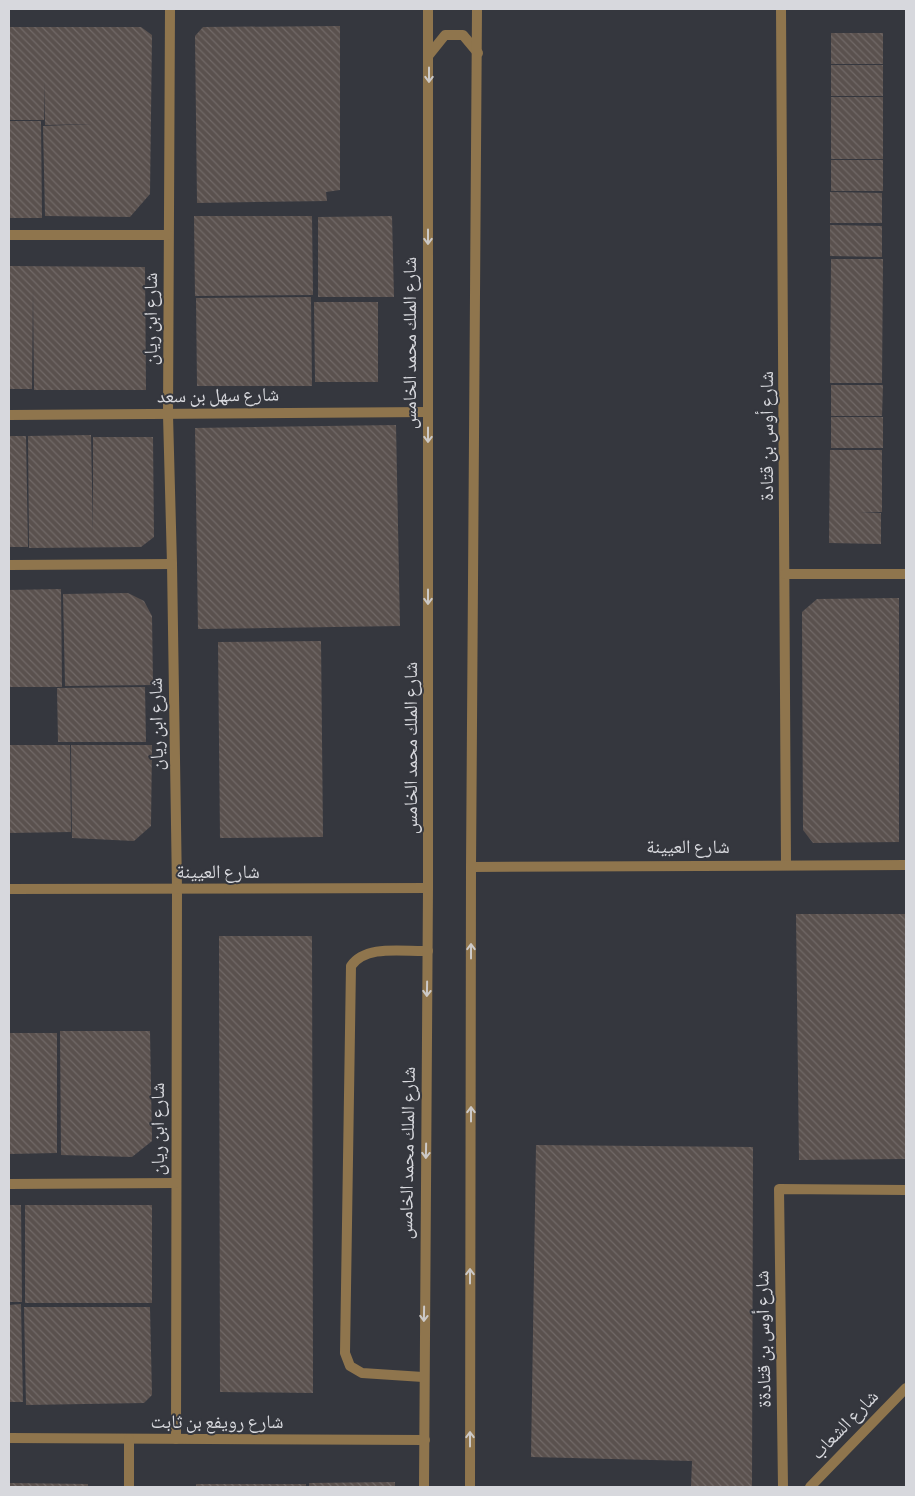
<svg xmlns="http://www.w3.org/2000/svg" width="915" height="1496" font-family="'Alegreya Sans','Noto Naskh Arabic',sans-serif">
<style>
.building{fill:url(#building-back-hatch)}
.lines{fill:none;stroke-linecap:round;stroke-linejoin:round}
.service{stroke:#8f754d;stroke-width:10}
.minor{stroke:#8f754d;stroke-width:10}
.tertiary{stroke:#8f754d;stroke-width:10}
.oneway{stroke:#ccc9c7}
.labels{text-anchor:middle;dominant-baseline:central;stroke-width:4;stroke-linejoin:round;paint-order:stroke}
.street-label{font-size:19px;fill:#d7d8dd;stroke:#35373e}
</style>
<defs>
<pattern id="building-back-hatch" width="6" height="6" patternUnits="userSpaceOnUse" patternTransform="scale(1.25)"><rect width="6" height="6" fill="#5a514e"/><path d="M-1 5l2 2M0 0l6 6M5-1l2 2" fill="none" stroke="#716967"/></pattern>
</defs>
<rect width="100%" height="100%" fill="#35373e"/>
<g class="building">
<path d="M340,26v164l-14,2 1,9 -130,2 -2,-167 8,-9z"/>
<path d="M9,27h132l11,8 -2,159 -20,23 -85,-1 -2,-90 49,-2 -47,1 -1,-44v39h-35z"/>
<rect x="831" y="33" width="52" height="31"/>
<rect x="831" y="65" width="52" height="31"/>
<rect x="831" y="97" width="52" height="62"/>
<path d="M9,121h32l1,97h-33z"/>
<rect x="831" y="160" width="52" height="31"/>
<path d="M830,192l52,1v30h-52z"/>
<path d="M194,216h118l1,79 -118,1z"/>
<path d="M392,216l2,81h-76v-80z"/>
<path d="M830,225l52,1v31l-52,-1z"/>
<path d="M831,259h52l-1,124h-52z"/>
<path d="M9,266l136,1 1,123h-112l-1,-101 -1,100h-23z"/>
<path d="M311,297l1,89h-115l-1,-88z"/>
<path d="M314,302h64v80h-63z"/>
<path d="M831,385h52l-1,31h-51z"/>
<rect x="831" y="417" width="52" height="31"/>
<path d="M396,425l4,201 -202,3 -3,-201z"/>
<path d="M91,435l2,98v-96h60l1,100 -13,10 -112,1 -1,-112z"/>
<path d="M9,436h17l2,111h-19z"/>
<path d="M830,450h52v62h-22l21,1v31l-52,-1z"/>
<path d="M61,589l1,98h-53v-97z"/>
<path d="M128,593l16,8 8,15 1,69 -88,1 -2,-92z"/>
<path d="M899,598v244l-86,1 -10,-13 -1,-218 15,-13z"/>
<path d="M321,641l2,196 -103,1 -2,-196z"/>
<path d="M145,687l1,55h-88l-1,-54z"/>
<path d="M9,745h61l1,87 -62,1z"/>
<path d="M71,745h81l-1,81 -17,15 -62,-3z"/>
<path d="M796,914h110v245l-107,1z"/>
<path d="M219,936h93l1,457 -93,-1z"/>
<path d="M60,1031h90l2,110 -20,16 -71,-2z"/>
<path d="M9,1033h48v120l-48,1z"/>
<path d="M536,1145l217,2 -1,340h-61l1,-26 -161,-4z"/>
<path d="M9,1205h12l1,97h-13z"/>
<rect x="25" y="1205" width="127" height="98"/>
<path d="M21,1304l2,98h-14v-97z"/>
<path d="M24,1307h126l2,88 -8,8 -118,2z"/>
<path d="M395,1482v5h-86v-4z"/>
<path d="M9,1483l79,1v3h-79z"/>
<rect x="196" y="1484" width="110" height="3"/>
</g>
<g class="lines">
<path class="service" d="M423,1377l-61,-4 -12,-7 -5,-13 6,-387c15,-22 53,-14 77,-15"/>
<g class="minor">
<path d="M170,9l-2,406 4,149 5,325 -1,550"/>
<path d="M781,9l5,855"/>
<path d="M9,235h159"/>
<path d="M9,415l419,-3"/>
<path d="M9,565l163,-1"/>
<path d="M785,574h121"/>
<path d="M471,867l435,-2"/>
<path d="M9,889l419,-1"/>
<path d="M9,1184l167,-1"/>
<path d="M9,1438l416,2"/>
<path d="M129,1487v-48"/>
<path d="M783,1487l-4,-298 127,1"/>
<path d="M810,1487l96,-99"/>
</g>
<g class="tertiary">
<path d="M429,55l16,-20h18l15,18"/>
<path d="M424,1487l4,-599v-879"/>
<path d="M470,1487l1,-620 6,-858"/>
</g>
</g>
<defs><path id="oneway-shaft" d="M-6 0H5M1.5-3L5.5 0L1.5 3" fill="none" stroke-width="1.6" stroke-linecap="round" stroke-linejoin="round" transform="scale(1.25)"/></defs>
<g class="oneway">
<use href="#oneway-shaft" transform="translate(429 75) rotate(90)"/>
<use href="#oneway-shaft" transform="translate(428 237) rotate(90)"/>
<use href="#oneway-shaft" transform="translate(428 435) rotate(90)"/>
<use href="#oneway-shaft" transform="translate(428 597) rotate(90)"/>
<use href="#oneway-shaft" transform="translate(471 951) rotate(-90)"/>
<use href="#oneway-shaft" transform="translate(427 989) rotate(91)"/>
<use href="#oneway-shaft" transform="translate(471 1114) rotate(-90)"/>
<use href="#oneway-shaft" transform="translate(426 1151) rotate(91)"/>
<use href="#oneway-shaft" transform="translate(470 1276) rotate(-90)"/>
<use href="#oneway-shaft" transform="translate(424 1314) rotate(91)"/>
<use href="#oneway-shaft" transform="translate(470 1439) rotate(-90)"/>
</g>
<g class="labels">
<g class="street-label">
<text transform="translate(151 319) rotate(-90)">شارع ابن ريان</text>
<text transform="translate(410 343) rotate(-90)">شارع الملك محمد الخامس</text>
<text transform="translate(218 396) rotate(-1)">شارع سهل بن سعد</text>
<text transform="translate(767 436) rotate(-90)">شارع أوس بن قتادة</text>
<text transform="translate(157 724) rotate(-91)">شارع ابن ريان</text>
<text transform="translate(411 748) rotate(-90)">شارع الملك محمد الخامس</text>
<text x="688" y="847">شارع العيينة</text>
<text x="218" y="872">شارع العيينة</text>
<text transform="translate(158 1129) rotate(-90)">شارع ابن ريان</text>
<text transform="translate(408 1153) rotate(-89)">شارع الملك محمد الخامس</text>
<text transform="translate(764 1339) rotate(-91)">شارع أوس بن قتادةة</text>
<text x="217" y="1422">شارع رويفع بن ثابت</text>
<text transform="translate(845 1425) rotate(-46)">شارع الشعاب</text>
</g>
</g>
<rect width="915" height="1496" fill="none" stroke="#d7d8dd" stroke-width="20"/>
</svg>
